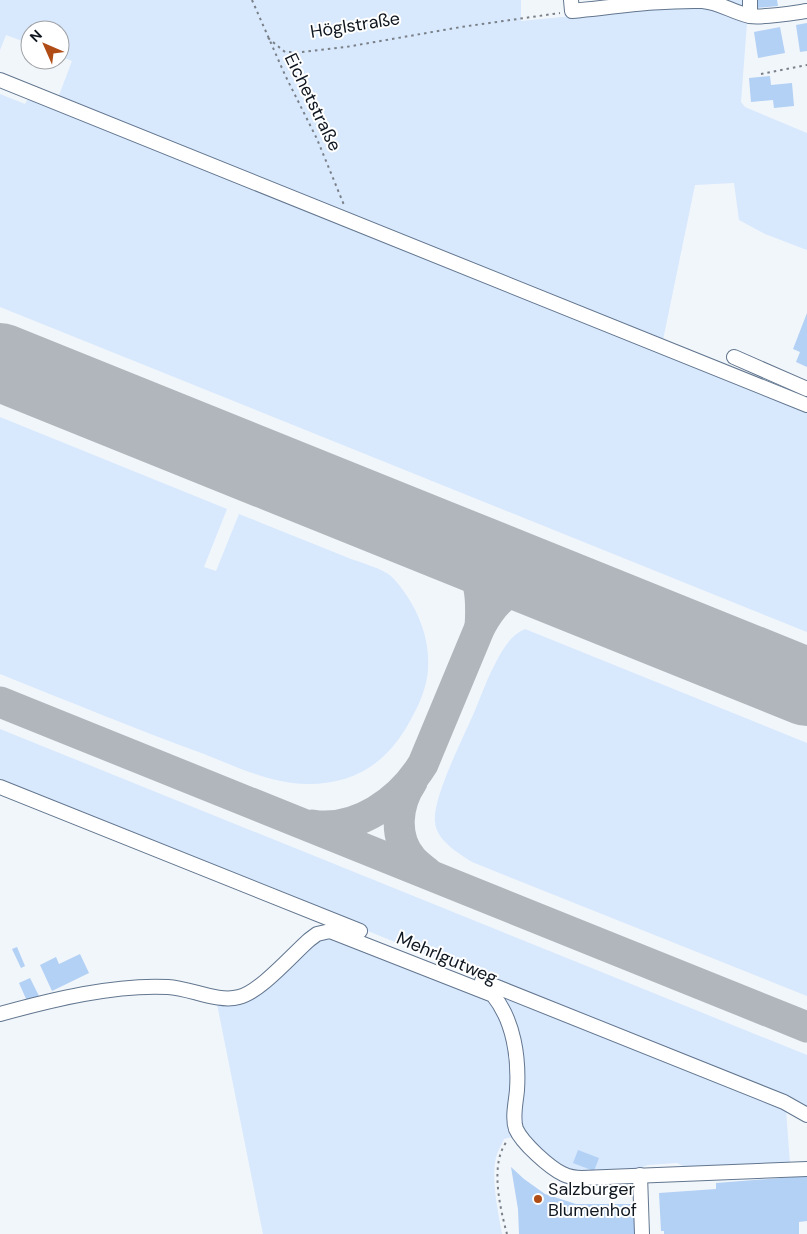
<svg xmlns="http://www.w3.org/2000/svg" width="807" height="1234" font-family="'DM Sans',sans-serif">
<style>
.green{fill:#d8e8fd}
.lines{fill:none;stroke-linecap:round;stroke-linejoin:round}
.taxiway{stroke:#b0b6bc;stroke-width:31}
.runway{stroke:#b0b6bc;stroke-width:78}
.building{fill:#b3d0f5}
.minor-casing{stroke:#62768f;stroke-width:16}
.path{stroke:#7a8088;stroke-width:2;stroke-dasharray:2.5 4;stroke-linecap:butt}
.minor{stroke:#fff;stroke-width:14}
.poi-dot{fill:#b04c16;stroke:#fff;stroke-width:2}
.labels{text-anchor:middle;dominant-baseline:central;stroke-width:4;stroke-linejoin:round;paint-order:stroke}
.street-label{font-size:18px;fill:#0f1721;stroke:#fff}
.poi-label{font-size:18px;fill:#0f1721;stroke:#fff;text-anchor:start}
</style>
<rect width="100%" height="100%" fill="#f1f6fb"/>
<g class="green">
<path d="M0,0h521v21l144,-14 -1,-7h79l4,23 -6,79 4,5 62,26v117l-42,-16 -26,-14 -5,-37 -39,2 -32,155 -605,-242 14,-37 -12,-5v-26h-30v14l-24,-9 -6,15z"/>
<path d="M0,94l25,10 4,-7 778,312v223l-807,-325z"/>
<path d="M0,417l227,92 -23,58 12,4 23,-57c37,15 75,30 112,45 11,4 32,10 40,17 28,29 46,74 33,114 -3,10 -8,20 -13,29 -22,42 -54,65 -103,65 -36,0 -71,-17 -104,-30 -69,-25 -136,-53 -204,-80z"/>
<path d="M525,629l282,114v253l-335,-134c-14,-9 -36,-22 -37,-40 -3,-23 28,-84 38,-107 7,-16 13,-34 21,-49 7,-14 16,-31 31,-37z"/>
<path d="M0,729l807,326v55l-27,-13 -780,-314z"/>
<path d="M330,934l167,58 289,118 4,54 -105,3 -8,-4 -29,2 -15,5 -58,3 -12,-4 -38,-35 -21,5c-2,5 -5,10 -7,15 -7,21 1,58 5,80h-239l-47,-235 14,3 74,-55z"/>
</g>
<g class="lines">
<g class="taxiway">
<path d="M441,539c37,25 42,45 39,88"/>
<path d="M0,702l807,325"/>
<path d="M412,782c-15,22 -19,55 0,77 4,5 10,9 15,13"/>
<path d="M312,825c45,7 88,-24 111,-61l57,-137c18,-33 31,-39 67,-45"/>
</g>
<path class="runway" d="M0,362l807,325"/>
</g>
<g class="building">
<path d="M755,0h22l1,6 -22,2z"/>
<path d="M807,23v28l-7,1 -4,-27z"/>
<path d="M780,27l5,26 -27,5 -4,-26z"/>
<path d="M770,76l1,9 21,-2 2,23 -20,2 -1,-8 -22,2 -2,-24z"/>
<path d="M807,313v54l-11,-5 4,-10 -7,-3z"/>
<path d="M17,947l8,19 -4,2 -9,-19z"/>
<path d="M80,954l9,19 -37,18 -12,-26 16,-8 3,7z"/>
<path d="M30,978l9,18 -12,5 -8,-18z"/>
<path d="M578,1150l21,8 -5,13 -21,-8z"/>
<path d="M511,1167l13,12 21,15 31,10h60l1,30h-118l-1,-25z"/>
<path d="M807,1176v45l-8,1v12h-135v-3h-3l-2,-38 57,-4v-6z"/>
</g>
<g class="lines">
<defs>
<g id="minor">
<path d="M571,0l1,11c42,-4 87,-11 130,-10 17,1 32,12 48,15 13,2 43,-3 57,-5"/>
<path d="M750,0v16"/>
<path d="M0,80l807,325"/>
<path d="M734,357l73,32"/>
<path d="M0,787l360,144"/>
<path d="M482,981l302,121 23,13"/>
<path d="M0,1014c51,-14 115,-30 168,-27 22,1 50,16 71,10 21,-5 53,-42 70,-57l8,-6 13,-3 163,64c21,26 26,63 24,95 -1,12 -5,28 -1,39 6,14 34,39 47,45 6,3 13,4 19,4l225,-9"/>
<path d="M640,1175l2,59"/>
</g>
</defs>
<use href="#minor" class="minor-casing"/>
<g class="path">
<path d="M252,0l33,75 32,64 27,66"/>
<path d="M268,38l17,14h17l44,-5 115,-20 99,-14"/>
<path d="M761,74l46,-9"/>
<path d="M507,1234c-7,-26 -18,-72 1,-94"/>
</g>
<use href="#minor" class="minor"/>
</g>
<circle class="poi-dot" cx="538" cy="1199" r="5"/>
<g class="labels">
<g class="street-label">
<text transform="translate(355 25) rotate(-9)">Höglstraße</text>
<text transform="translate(313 102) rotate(64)">Eichetstraße</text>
<text transform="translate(447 958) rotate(23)">Mehrlgutweg</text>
</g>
<g class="poi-label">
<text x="548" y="1189">Salzburger<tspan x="548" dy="21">Blumenhof</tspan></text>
</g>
</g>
<g transform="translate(45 45) rotate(315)"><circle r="24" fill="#ffffff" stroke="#9fa2a6"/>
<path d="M0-4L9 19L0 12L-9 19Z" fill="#b04c16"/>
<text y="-8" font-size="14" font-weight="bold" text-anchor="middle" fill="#0f1721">N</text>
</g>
</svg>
